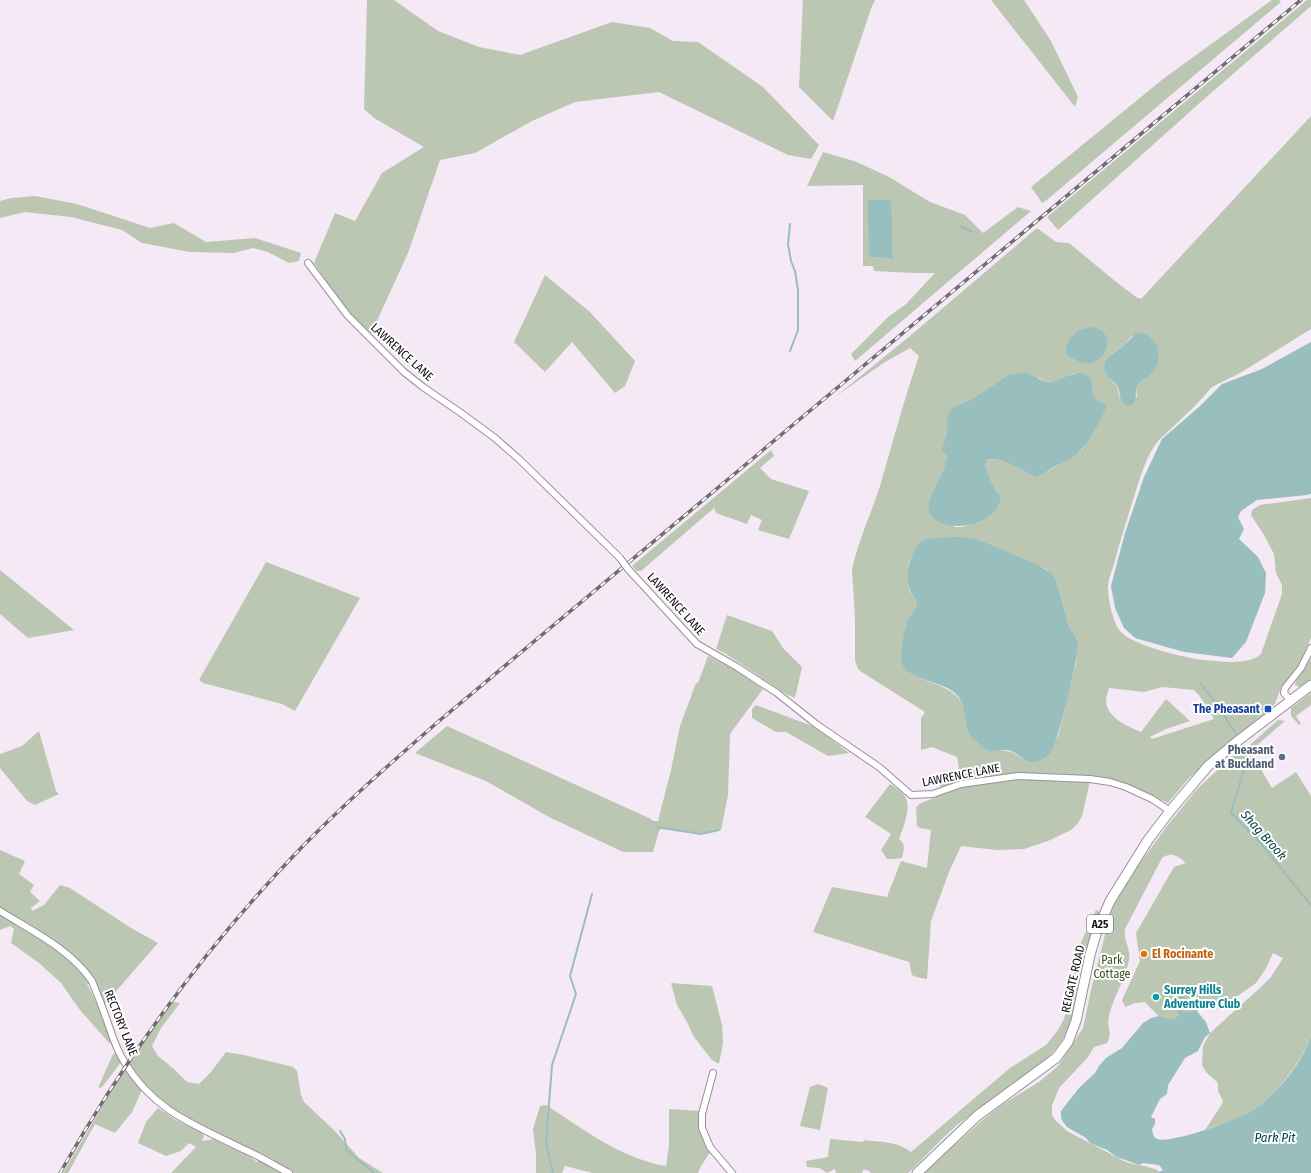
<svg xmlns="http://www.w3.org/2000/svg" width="1311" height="1173" font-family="'Fira Sans Condensed',sans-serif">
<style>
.green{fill:#bbc7b3;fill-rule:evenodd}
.water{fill:#98bebe}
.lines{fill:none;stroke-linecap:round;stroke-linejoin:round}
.stream{stroke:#98bebe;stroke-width:2}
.street-casing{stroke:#9a909a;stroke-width:8}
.primary-casing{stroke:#9a909a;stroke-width:11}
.street{stroke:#fff;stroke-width:6}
.primary{stroke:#fff;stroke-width:9}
.rail-casing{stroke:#726b72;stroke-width:3.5}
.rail{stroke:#fff;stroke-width:2;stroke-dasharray:6;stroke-linecap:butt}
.street-bridge-casing{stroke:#9a909a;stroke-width:8;stroke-linecap:butt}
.street-bridge{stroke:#fff;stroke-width:6}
.transit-dot{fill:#1a4fb4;stroke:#fff;stroke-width:1.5}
.service-dot{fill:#5c6f8a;stroke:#fff;stroke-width:1.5}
.food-dot{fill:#e8710a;stroke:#fff;stroke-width:1.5}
.culture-dot{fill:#0f9aa8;stroke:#fff;stroke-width:1.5}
.labels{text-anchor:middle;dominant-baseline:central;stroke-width:4;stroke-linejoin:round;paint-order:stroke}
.shield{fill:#fff;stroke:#585659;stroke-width:1}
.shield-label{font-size:11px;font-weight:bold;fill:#110e12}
.street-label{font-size:12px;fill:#110e12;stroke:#fff}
.transit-label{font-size:12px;font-weight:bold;fill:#164399;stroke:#fff;text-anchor:end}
.service-label{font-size:12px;font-weight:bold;fill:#4e5e75;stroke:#fff;text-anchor:end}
.food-label{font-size:12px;font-weight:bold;fill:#c56008;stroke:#fff;text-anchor:start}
.park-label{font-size:12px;fill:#3a5128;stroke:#fff}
.culture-label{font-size:12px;font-weight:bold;fill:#0d838f;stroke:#fff;text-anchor:start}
.water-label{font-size:13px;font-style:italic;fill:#064343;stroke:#fff}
</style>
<rect width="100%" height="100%" fill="#f4e9f4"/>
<g class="green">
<path d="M367,0h27l44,31 41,16 41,8 92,-33 38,6 23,13 25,1 65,45 56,58 -8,14 -23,-4 -129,-63 -84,10 -43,19 -57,32 -35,7 -32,93 -37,81c-23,-21 -40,-46 -57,-71l21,-50 20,8 27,-48 42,-26 -50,-29 -10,-9z"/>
<path d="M803,0h72l-3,6 -39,115 -34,-34z"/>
<path d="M991,0h33l27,41 27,56 -3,10z"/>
<path d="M1272,0h7l2,2 -233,197 -6,4 -11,-16 132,-108z"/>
<path d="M1307,0h4v6l-108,94 -145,130 -11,-13z"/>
<path d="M1311,116v213l-71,44 -28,14 -18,20 -36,34c-12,15 -18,37 -24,56 -7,22 -14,44 -20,67 -2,7 -6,16 -6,23 0,11 5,36 12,44 13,15 63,26 82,29 18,1 46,6 59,-6l21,-60v-9l-6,-12 -2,-19 -10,-19 -13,-20 1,-5 8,-5 51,-7v140l-12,26 -18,24 -6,16 -86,74 -21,25 -48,-21 -30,-1 -8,35 -4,7 -7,7 -23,11 -24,8 -27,1 -36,-4 -12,26 -18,49 -4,58 -11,-2 -4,-2 -3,-13 -96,-30 19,-45 55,10 14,-36 26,7 4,-38 -11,-2 -3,-2 -1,-19c9,-8 21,-8 31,-16l-6,-2 -1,-5 7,-3 12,-13 -2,-11 -25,-10 -11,3v-32l4,-6 -65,-41 -3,-4 -2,-7v-42l-3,-48c6,-29 19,-56 28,-84 13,-44 24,-87 39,-130l-9,-8 -25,14 -49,34 74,-60 127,-108 19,14 13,1 46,38 21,16 5,2zM1132,336l26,12c4,33 -26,27 -21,49l-17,2 -3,-13 -10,-11 4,-21 13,-9zM1075,373l17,16 1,7 3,4 7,2 -11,31 -10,17 -42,26c-3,0 -7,0 -9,-1 -12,-6 -32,-22 -45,-13l-1,2 6,17 7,12 -19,29 -17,5h-7l-26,-22 17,-41 1,-8c-7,-8 -1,-15 0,-23 2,-10 -2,-14 5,-24 6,-8 73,-27 87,-31 11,9 25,0 36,-5zM987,543l59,26 10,10 13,48 3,6 5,6 1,5 -2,19 -18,74 -35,22c-17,-15 -31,-3 -45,-15 -13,-12 -8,-30 -18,-44 -10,-13 -25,-15 -39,-22 -6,-3 -11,-6 -16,-9l-3,-14 4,-30 11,-17v-7l-7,-9 -2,-24 1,-7 9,-17zM1162,687l32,3 5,5 15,24 -62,20 -2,-2 16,-8 24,-8 -24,-22 -25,33c-12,-5 -35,-15 -35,-31 0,-4 2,-9 3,-13l35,4z"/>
<path d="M823,152l34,10 32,15 41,25 35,13 18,18 35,-26 13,4 -176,150 -4,-7 37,-37 18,-13 29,-31h-21l-40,-2 -1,-5h-10v-81l-56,1zM890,200l3,59 -23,-2z"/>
<path d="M35,196l42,8 73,24 24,-5 32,19 49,-4 46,15 -2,8 -10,2 -21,-11 -15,-4 -19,5 -44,-1 -48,-9 -20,-13 -51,-13 -46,-5 -25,6v-17l11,-3z"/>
<path d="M545,275l45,37 45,49 -10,25 -10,7 -43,-51 -27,30 -31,-30z"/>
<path d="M771,450l3,6 -14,12 11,11 38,12 -20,48 -31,-9 4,-10 -11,-5 -4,9 -31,-11 -2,-5 -73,63h-4l-5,-5z"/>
<path d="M266,562l94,36 -65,113 -13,-7 -79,-21 -4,-3z"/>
<path d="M0,570l74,60 -46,8 -28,-24z"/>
<path d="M727,615l45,16 11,17 19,19 -7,31 -9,-4 -60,-40 -10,-5z"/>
<path d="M708,656l29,15 26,18 -33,45 -2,61 -7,35 -19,4 -41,-5 -2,2 -6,21h-30l-74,-35 -63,-36 -71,-28 32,-27 204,93 2,2h5l13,-51 9,-44 16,-43h2z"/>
<path d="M1311,658v21l-12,8 -4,-2 1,-4z"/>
<path d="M1311,693v12l-15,11 5,8 -2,1 -8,-9v-8z"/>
<path d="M756,705l59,22 34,26 -21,3 -42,-24h-10l-24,-14v-9z"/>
<path d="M1278,720l7,1 -35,30 22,37 24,-16 15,24v240c-10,28 -39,64 -66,79 -12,6 -27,10 -40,15l17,-26 1,-3 -5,-10v-8l-12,-11 -4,-7 1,-19 7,-13 51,-46 10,-10 12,-19 -10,-5 -8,17 -9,13 -38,27 -6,-8 -37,22 -11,-2 -19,-20 -10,1 -10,4 -3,-7 18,-39 -4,-28 38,-66 12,-4c-8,-7 -14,-12 -24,-5l-37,71c-2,11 6,20 4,31 -3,18 -16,37 -20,56 -3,11 4,16 -2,27l-13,4 -6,10 -29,31 -7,18v9l3,5 12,11 59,31c11,4 22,3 33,9l-2,2h-234l62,-55 18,-14 36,-22 19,-16 25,-38 8,-38 18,-71 6,-17 15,-25 37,-51 31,-38 38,-35h5z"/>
<path d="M39,731l17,60 3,3 -24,11 -8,-4 -27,-33v-14l22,-8z"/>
<path d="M890,784c6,4 14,9 16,15 5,9 -3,30 -7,40 7,5 5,11 3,19l-8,1h-7l-6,-9 10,-16 -26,-17z"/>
<path d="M0,850l25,11 -6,13 15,11 -4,7 10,9 -9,7 1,3 12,-6 16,-20 10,3 61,40 27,15 -54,62 -8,-22 -9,1 12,23 12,32 -1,5 -30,-34 -19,-27 -22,-20 -28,-20 3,-14 -4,-3 -10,4z"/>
<path d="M1096,910l4,2c-7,17 -13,34 -17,52 -6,24 -8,54 -21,76 -24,37 -72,58 -106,86 -17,15 -32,32 -48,47h-38l1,-1 -7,-3 -2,4h-26l-1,-4 -8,4 -7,-5 -13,-1 -1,-6 22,-4 2,-18 33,3 1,-2c17,2 33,1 47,12l99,-84 36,-23 12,-15 6,-11 4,-15 8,-44 6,-20z"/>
<path d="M671,983l41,3 10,39 1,18 -4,21 -7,-4 -18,-23 -7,-15 -10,-17z"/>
<path d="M173,1002l7,1 -19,25 -9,18 6,10 16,13 13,13 12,2 12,-12 15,-20 18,3 49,12 4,4 4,24 3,7 30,28 25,28 24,15h-89l-48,-26 -65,-32 -27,-19 -25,-32 19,-29z"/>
<path d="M117,1053l5,8 -20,26 -4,1 15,-34z"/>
<path d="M126,1070l16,20 -10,22 -17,21 -20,-9 -27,49h-5l55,-93z"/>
<path d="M818,1084l10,4 -8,42 -20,-4 10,-39z"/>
<path d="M546,1105c37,24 76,54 120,61l3,-21v-36l31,2 -1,19 11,22 -10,16 -2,5h-105l-28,-7 -3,7h-26v-19l-3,-25 7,-23z"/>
<path d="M158,1108l18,12 27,13 1,3 -2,5 12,-2 33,16 10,7 2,-2 24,13h-112l25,-26 -7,-4 -8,8 -15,5 -28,-13 8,-21z"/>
</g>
<g class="water">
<path d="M868,200h23l2,59 -24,-2z"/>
<path d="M1093,327c26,6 12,38 -7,36 -7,0 -15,-6 -20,-9 -2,-9 6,-20 14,-24 4,-2 9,-2 13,-3z"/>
<path d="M1136,333c7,-1 12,2 17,7 9,10 7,25 -2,34 -4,4 -9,6 -12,10 -7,8 2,20 -12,22 -9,-5 -6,-11 -9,-19 -3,-6 -10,-8 -12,-14 -7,-15 11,-21 19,-29 4,-3 7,-7 11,-11z"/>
<path d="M1311,342v152l-4,1 -50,5 -16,11 -3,6 6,12 -5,10 19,18 8,16 -1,20 -19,49 -14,16 -48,-6 -49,-14 -11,-10 -9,-20 -4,-22 14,-53 19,-56 18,-38 38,-33 22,-22 40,-15z"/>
<path d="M1026,373c8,2 16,9 23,9 13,0 27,-15 39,-6 6,4 3,14 6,20 2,5 8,5 12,9l-1,5c-5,11 -16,32 -24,40 -7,8 -19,13 -29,18 -5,3 -10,8 -16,9 -13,-4 -32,-22 -48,-17l-3,4 6,17 10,18c-6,24 -42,33 -62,23 -4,-2 -9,-6 -10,-11 -3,-14 17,-38 18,-55l-5,-6 5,-17v-16l3,-6 3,-4 21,-9 35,-23z"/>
<path d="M960,537l15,2 12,4 51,22 13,8 5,6 13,48c2,5 8,10 9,16 1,13 -20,100 -27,109 -6,7 -13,10 -22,10 -6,-3 -11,-8 -18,-11 -6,-2 -11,0 -18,0 -7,1 -15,-7 -20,-12 -13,-15 -1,-37 -24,-50 -10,-6 -42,-13 -46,-23 -4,-9 1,-39 6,-48 2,-4 7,-8 8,-13 1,-6 -6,-9 -7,-16 -4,-14 -3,-25 4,-38 2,-4 3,-7 7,-9 11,-6 27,-4 39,-5z"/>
<path d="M1178,996l5,1 3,4 -5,6v4l6,2 9,-3 10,12 4,11 -5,4 -7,14 -13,7 -17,27 -1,9 -7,5 -9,18 4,2v5l-3,5c1,4 1,8 5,10 14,5 84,-20 96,-29 26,-19 48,-45 58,-74v137h-154l6,-3 -4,-5 -16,-2 -4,2 -22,-8 -10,-7 -17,-7 -4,-5 -19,-11 -4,-5 -2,-4v-7l18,-23 16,-15 4,-7 7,-8 16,-10 21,-25 8,-5 8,-2 12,4 5,-2 3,-3 -5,-11z"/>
</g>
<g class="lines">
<g class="stream">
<path d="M790,224l-2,20 3,17 4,10 3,19v40l-8,21"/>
<path d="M960,226l13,6"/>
<path d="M1200,683l20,26"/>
<path d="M1224,715l12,19"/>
<path d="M1244,747l4,8 -17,58 27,27 53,65"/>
<path d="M656,827l45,7 18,-4"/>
<path d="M340,1131l5,8 1,11 28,23"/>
<path d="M553,1173l-7,-30 6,-78 24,-71 -6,-18 22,-82"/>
</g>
<defs>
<g id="street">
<path d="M308,263l40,53 56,56 19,15 38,26 34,25 25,22 100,98"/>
<path d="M628,569l69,75 40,23 40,26 39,31 63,43 32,28 22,-1 28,-10 57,-8 72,3 20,3 16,5 26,12 18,12"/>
<path d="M1290,700l-6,-7 1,-5 16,-20 10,-20"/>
<path d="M0,911c32,20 70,38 92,70 4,11 9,22 13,34 6,16 10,33 20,48 29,48 70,62 118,86 16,7 31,16 46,24"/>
<path d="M713,1073l-11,41v14l8,19 22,26"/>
</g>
<path id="primary" d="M917,1173l60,-57 79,-58 12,-16 8,-21 14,-66 7,-24 13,-30 38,-61 22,-29 38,-45 31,-26 72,-55"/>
</defs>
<use href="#street" class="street-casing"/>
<use href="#primary" class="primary-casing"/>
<use href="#street" class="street"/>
<use href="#primary" class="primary"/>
<defs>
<path id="rail" d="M60,1173c67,-118 146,-227 241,-325 44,-45 91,-86 138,-127l862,-721"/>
</defs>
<use href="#rail" class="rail-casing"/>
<use href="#rail" class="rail"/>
<defs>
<path id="street-bridge" d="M620,558l8,11"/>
</defs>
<use href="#street-bridge" class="street-bridge-casing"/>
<use href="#street-bridge" class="street-bridge"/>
</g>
<rect class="transit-dot" x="1264" y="705" width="8" height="8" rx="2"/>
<circle class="service-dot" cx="1282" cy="757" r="4"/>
<circle class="food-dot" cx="1144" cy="954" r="4"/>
<circle class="culture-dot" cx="1156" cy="997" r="4"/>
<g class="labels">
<rect class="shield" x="1087" y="915" width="26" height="18" rx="3"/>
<g class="shield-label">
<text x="1100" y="924">A25</text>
</g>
<g class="street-label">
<text transform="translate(402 352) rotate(42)">LAWRENCE LANE</text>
<text transform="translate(676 604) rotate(48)">LAWRENCE LANE</text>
<text transform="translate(961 775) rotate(-11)">LAWRENCE LANE</text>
<text transform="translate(1073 979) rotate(-77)">REIGATE ROAD</text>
<text transform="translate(121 1023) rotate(68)">RECTORY LANE</text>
</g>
<g class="transit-label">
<text x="1260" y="709">The Pheasant</text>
</g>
<g class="service-label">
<text x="1274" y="750">Pheasant<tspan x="1274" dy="14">at Buckland</tspan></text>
</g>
<g class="food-label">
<text x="1152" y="954">El Rocinante</text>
</g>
<g class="park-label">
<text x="1112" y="960">Park<tspan x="1112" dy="14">Cottage</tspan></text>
</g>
<g class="culture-label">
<text x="1164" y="990">Surrey Hills<tspan x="1164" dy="14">Adventure Club</tspan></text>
</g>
<g class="water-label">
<text transform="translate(1264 835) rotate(48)">Shag Brook</text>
<text x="1275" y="1137">Park Pit</text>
</g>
</g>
</svg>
